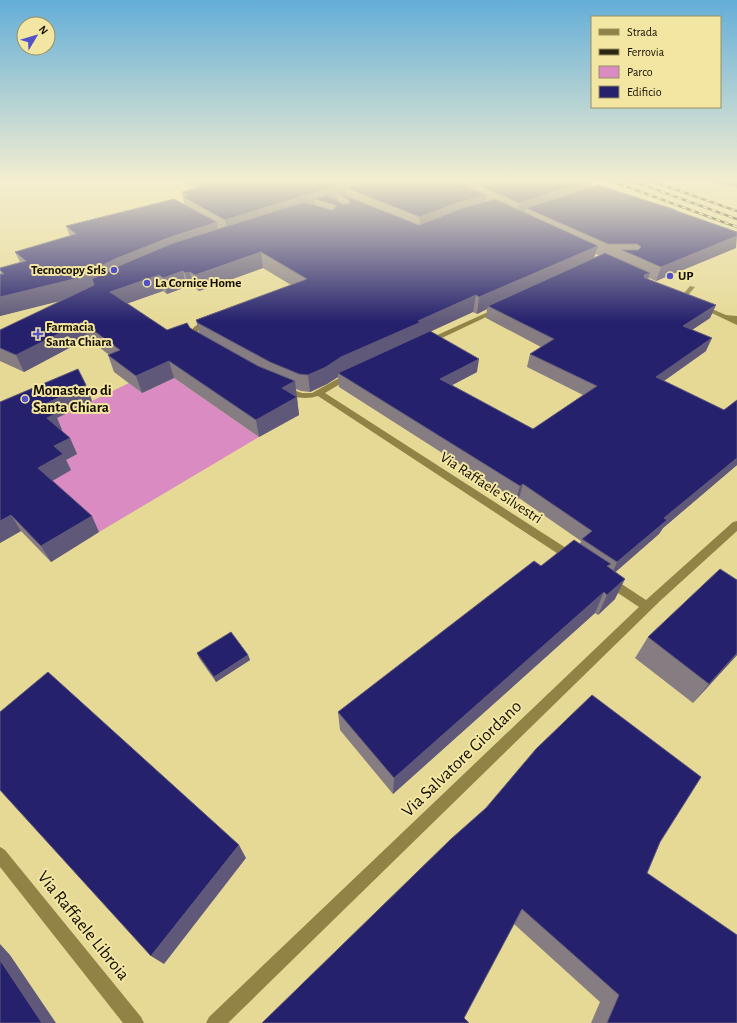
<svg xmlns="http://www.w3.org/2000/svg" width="737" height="1023" font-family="'Alegreya Sans',sans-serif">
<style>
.green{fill:#d98bc2}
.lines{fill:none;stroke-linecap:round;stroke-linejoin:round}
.lane{fill:#908345;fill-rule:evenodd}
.street{fill:#908345;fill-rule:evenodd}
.rail-casing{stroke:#2b2511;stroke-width:2.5}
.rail{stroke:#f3e6a3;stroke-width:1.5;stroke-dasharray:4.5;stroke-linecap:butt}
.wall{fill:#867d82;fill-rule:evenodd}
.shaded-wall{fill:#5f5879}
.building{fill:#25216d;stroke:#5f5879}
.poi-dot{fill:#5251c8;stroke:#f3e6a3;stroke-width:1.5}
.labels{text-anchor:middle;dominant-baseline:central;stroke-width:4;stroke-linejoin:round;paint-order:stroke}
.far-poi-label{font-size:13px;font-weight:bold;fill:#130e00;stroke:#f3e6a3;text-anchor:start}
.poi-label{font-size:15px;font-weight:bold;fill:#130e00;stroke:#f3e6a3;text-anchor:start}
.street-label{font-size:15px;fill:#130e00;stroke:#f3e6a3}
.near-street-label{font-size:18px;fill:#130e00;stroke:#f3e6a3}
</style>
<rect width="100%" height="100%" fill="#e6d996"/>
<path class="green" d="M174,378l85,59 -160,95 -33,-30 -31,-25 42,-23 -24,-34 76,-37 13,10z"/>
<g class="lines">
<g class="lane">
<path d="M690,286l5,1 -10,12h-4l-1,-1z"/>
<path d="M725,315l12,1v4l-14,-2v-2z"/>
</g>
<g class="street">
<path d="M701,304l36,16v5l-38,-18v-2z"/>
<path d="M499,307l3,2 -1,1 -72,34h-3l-4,-2z"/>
<path d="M203,321l3,2 -7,6 -2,5 6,8 -4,2h-3l-7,-10 5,-7z"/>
<path d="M348,373h3l4,2 -30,18 252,162 1,3 -1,3 -4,1 -4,-1 -251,-165c-12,4 -28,2 -37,-7l4,-2 17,6h10z"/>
<path d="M737,521v10l-77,70 -432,422h-22l3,-6 430,-410 -33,-22 -2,-3 2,-3 4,-1 4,1 32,21 87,-78z"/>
<path d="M0,847l5,3 136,167 3,6h-21l-123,-156z"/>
</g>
<defs>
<g id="rail">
<path d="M606,179l131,48"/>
<path d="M627,179l110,40"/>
<path d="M646,179l91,32"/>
</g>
</defs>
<use href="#rail" class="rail-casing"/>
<use href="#rail" class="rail"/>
</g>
<g class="wall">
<path d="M179,179h414l-3,9 86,22 -1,1 61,37 -80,33 -7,-3 -1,2 68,25 -6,13 -18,12 14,21 -42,30 60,29 13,-10v65l-74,63 -4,6 -44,38v27l-17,16 -3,-2 -202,181 -53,-64 -2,-18 203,-146 39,-22 1,-3 -62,-43 -3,2 -177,-113 -1,-10 -11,7 -17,8 -9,-1 -5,-2 3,26 -40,22 -85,-59 -32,15 -28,-21 -6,-17h1l-21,-17 -64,34 -24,-11v-31l63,-30 -63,16 1,-42 -1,-3v-3l20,-6 -5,-10 55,-16 -4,-10 118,-22 -2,-12 13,-4zM595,254l4,1 -5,3zM263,268l28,17 -95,35 3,13 -9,-5 -23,2 -40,-27 36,-12 4,3 19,-7 3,2 4,-2 6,4zM487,309l-1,9 55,29 -11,7 -3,13 56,28 -50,34 -81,-44 25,-13 -47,-40 43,-20 4,2z"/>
<path d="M708,179h29v9z"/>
<path d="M86,385l6,16 -35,17 5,12 -1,1 9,7 7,16 -11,6 5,10 -19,11 47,51 -48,30 -30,-31 -21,12v-141z"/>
<path d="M648,637l89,18 -44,48 -58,-45z"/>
<path d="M197,653l51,2 2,5 -34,22 -17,-24z"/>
<path d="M660,842l-13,31 90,150h-146l9,-21 -86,-78 -252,99z"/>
</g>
<g class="shaded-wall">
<path d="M109,179h7l-7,1z"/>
<path d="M358,179h9v11l-21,-2v9l-10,-5 1,8 -23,-1 1,8 -87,28 -3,-15z"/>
<path d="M587,179h6l-4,12 -63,17 -2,7 -7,3 2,-15z"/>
<path d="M487,195l-2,15 -66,22 1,-15 37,-14z"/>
<path d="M217,222l2,16 -124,50 -15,8 -80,20v-19l115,-38 53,-21z"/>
<path d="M737,236l-1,12 -80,33 5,-14z"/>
<path d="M598,246l-5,15 -105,45 -1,3 -10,5 2,-17z"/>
<path d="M261,252l2,16 -64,23 -4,-16z"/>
<path d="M183,271l3,16 -19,7 -4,-16z"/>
<path d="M190,272l3,15 -4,2 -4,-16z"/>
<path d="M650,273l-4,12 -2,-10z"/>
<path d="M159,275l4,16 -48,17 -5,-16z"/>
<path d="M476,295l-3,17 -135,61v4l-11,7 -17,8 -2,-17 33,-18 77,-36z"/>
<path d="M716,305l-6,13 -32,21 5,-13z"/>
<path d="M82,322l6,16 -64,34 -8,-17z"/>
<path d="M712,338l-6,13 -55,39 5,-13z"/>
<path d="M479,359l-2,13 -38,20 1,-13z"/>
<path d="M169,361l5,17 -32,15 -6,-17z"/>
<path d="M295,381l4,34 -40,22 -3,-17 26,-32z"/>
<path d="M86,385l6,16 -35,17 5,12 -8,4 -7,-16 -2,-14z"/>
<path d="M70,438l7,16 -11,6 5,10 -24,14 -9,-16 16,-22z"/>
<path d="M737,458v7l-74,63 -4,6 -48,42 6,-14 47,-44z"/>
<path d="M523,484l-4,14 -3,2 4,-14z"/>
<path d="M11,515l10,16 -21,12v-22z"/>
<path d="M92,516l7,16 -48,30 -10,-16z"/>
<path d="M625,579l-10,20 -17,16 9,-20z"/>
<path d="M604,592l-9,21 -202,181 1,-16z"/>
<path d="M737,653v2l-44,48 16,-19z"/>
<path d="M248,655l2,5 -34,22 -2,-5z"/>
<path d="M239,845l7,13 -82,106 -13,-8z"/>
<path d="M0,944l10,11 46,68h-14l-42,-63z"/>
</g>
<g class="building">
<path d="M200,179h158l-133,41 -42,-23 5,-2 -6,-3 27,-8z"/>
<path d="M376,179h75l36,16 -30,8 -37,14 -74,-29z"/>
<path d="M465,179h122l-2,1 5,1 -71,22z"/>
<path d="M598,185l78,25h-2l63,22v4l-76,31 -39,-17h16l3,-3 -4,-3h-29l-82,-36z"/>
<path d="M336,192l83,33 43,-17 33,-9 103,47 -119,51 -3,-2 -58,26 3,1 -80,35 -15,10 -18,8 -9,-1 -29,-12 -72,-39 -2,-3 111,-41 -46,-27 -66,23 -5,-3 -5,1 -2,-2 -20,7 -4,-3 -49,17 57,38 20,-7 3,5 68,38 37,15 -13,7 15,9 -41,23 -87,-59 -33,15 -28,-21 12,-5 -38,-28 -66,33 -16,-7v-18l94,-45 -2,-6 29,-14 52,-22 131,-41 28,8 4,-3 -1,-2 -21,-6 13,-4 16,9 7,-1 -1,-3z"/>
<path d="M174,199l43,23 -49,16 -53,21 -41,20 -74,18v-23h4l-4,-4v-2l26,-7 -11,-9 61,-18 -10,-8z"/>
<path d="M605,253l45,20 -6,2 1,3 71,27 -33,21 29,12 -56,39 68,33 13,-10v58l-73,60 3,2 -50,42 -35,-23 10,-8 -69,-47 -3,2 -182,-113 92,-42 49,28 -39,20 93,50 64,-43 -67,-32 24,-15 -66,-33z"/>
<path d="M78,369l8,16 -41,19 10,10 -8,4 23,20 -16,8 9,8 -25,14 54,48 -51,30 -30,-31 -11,6v-119z"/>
<path d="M574,540l37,24 -4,2 18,13 -18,16 -3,-3 -210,186 -56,-66 196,-151 7,5z"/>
<path d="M720,569l17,11v73l-28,31 -61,-47z"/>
<path d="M231,632l17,23 -34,22 -17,-24z"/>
<path d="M48,672l191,173 -88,111 -151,-166v-78z"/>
<path d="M592,695l109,82 -41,65 -13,31 90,62v88h-130l12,-28 -97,-86 -58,109 5,5h-207l189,-184 35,-31 50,-59z"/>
<path d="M0,960l42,63h-42z"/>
</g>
<linearGradient id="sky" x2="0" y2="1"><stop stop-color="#63aed8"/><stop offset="0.56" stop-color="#f4eed0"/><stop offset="1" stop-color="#f4eed0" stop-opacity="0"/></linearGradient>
<rect width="737" height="322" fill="url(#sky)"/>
<g class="poi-dot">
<circle cx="114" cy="270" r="4"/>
<circle cx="670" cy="276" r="4"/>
<circle cx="147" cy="283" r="4"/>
<path d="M36 328h4v4h4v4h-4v4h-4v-4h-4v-4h4z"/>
<circle cx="25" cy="399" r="4"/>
</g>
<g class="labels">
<g class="far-poi-label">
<text x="106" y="270" text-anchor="end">Tecnocopy Srls</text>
<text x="678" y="276">UP</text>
<text x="155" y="283">La Cornice Home</text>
<text x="46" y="327">Farmacia<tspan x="46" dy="15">Santa Chiara</tspan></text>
</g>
<g class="poi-label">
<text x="33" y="390">Monastero di<tspan x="33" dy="17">Santa Chiara</tspan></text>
</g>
<g class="street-label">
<text transform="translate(491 488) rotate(33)">Via Raffaele Silvestri</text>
</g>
<g class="near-street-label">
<text transform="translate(462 759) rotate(-44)">Via Salvatore Giordano</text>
<text transform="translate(83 926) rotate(51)">Via Raffaele Libroia</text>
</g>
</g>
<rect x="591" y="16" width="130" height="92" fill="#f3e6a3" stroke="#999062"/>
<rect x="599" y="29" width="20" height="6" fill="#908345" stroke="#999062"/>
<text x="627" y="36" font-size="12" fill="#130e00">Strada</text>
<rect x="599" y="49" width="20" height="6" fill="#2b2511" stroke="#999062"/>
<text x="627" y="56" font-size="12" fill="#130e00">Ferrovia</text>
<rect x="599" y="66" width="20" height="12" fill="#d98bc2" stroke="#999062"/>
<text x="627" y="76" font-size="12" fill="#130e00">Parco</text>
<rect x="599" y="86" width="20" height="12" fill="#25216d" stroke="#999062"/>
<text x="627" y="96" font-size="12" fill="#130e00">Edificio</text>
<g transform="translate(36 36) rotate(52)"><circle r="19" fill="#f3e6a3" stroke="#999062"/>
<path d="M0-3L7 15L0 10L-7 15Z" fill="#5251c8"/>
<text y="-6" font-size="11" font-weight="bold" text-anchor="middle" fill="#130e00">N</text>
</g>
</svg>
